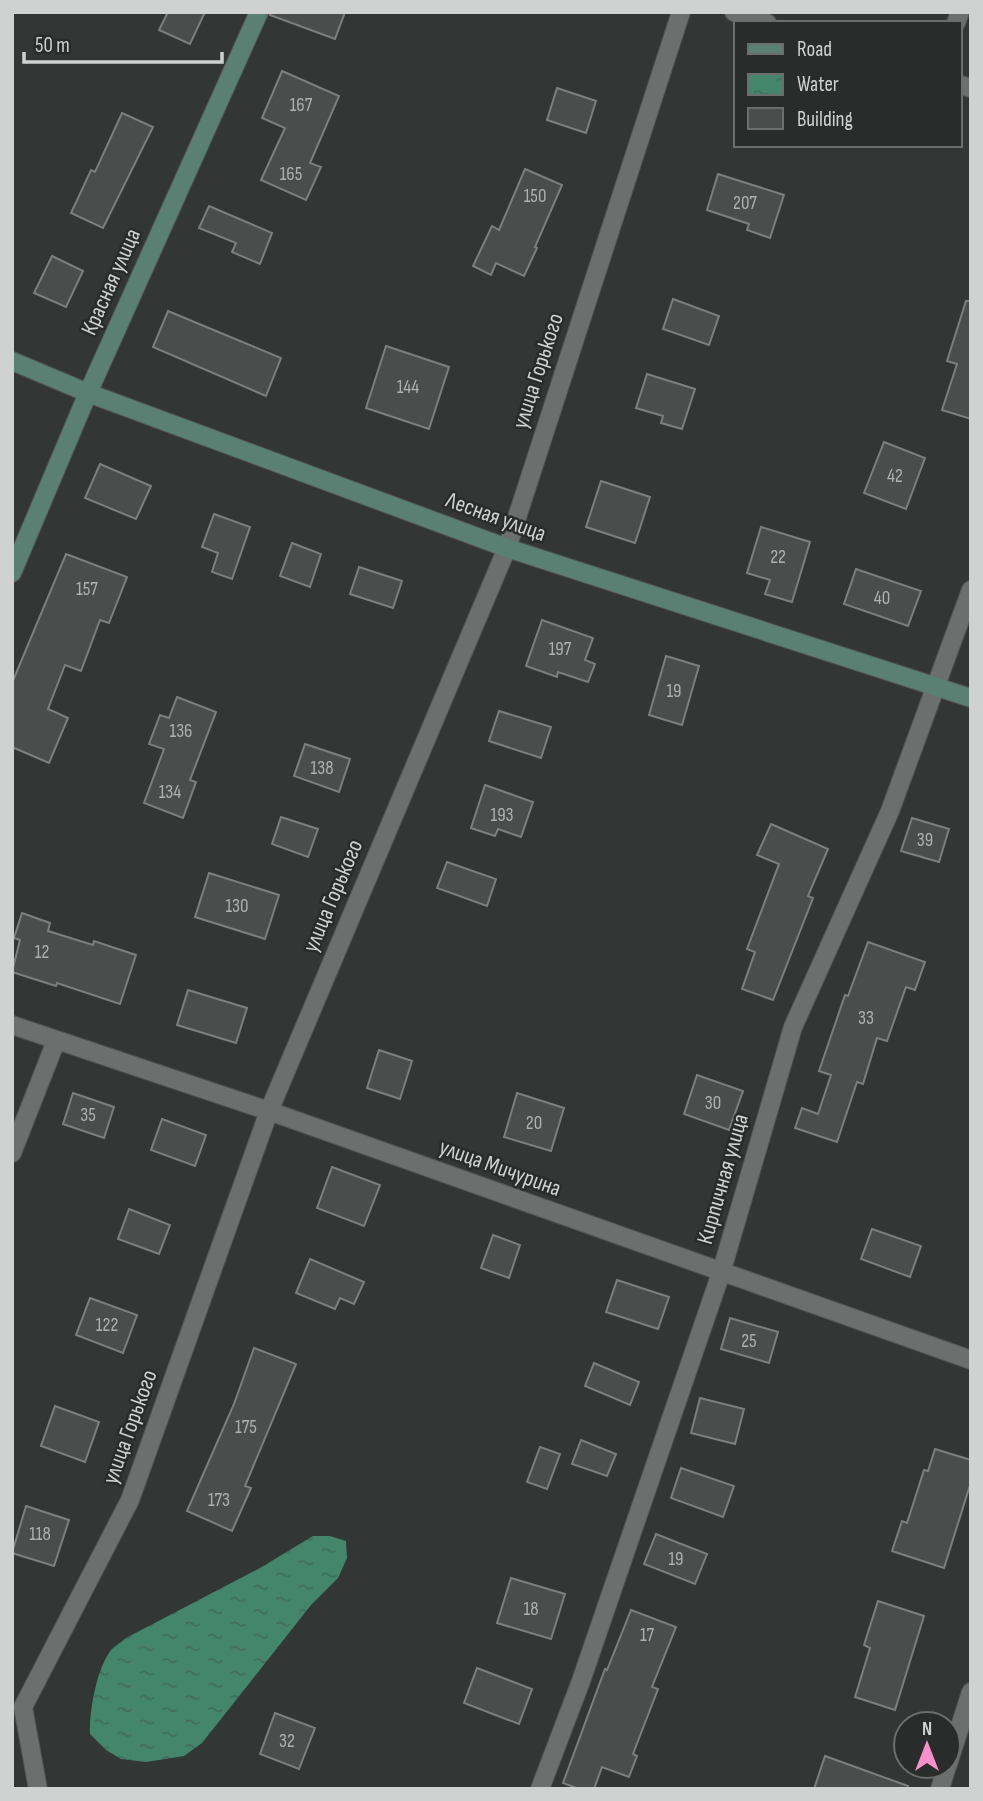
<svg xmlns="http://www.w3.org/2000/svg" width="983" height="1801" font-family="'Sofia Sans Condensed',sans-serif">
<style>
.water{fill:url(#water-ripples)}
.building{fill:#4a4d4c;stroke:#7b7f7d;stroke-width:2}
.lines{fill:none;stroke-linecap:round;stroke-linejoin:round}
.street-casing{stroke:#515352;stroke-width:20}
.secondary-casing{stroke:#515352;stroke-width:20}
.street{stroke:#6b6f6d;stroke-width:18}
.secondary{stroke:#598072;stroke-width:18}
.labels{text-anchor:middle;dominant-baseline:central;stroke-width:5;stroke-linejoin:round;paint-order:stroke}
.number-label{font-size:19px;fill:#aeb1b0}
.street-label{font-size:23px;fill:#d0d2d1;stroke:#282c2a}
</style>
<defs>
<pattern id="water-ripples" width="26" height="14" patternUnits="userSpaceOnUse" patternTransform="scale(1.75)"><rect width="26" height="14" fill="#43866c"/><path d="M2 4q2-2 4 0t4 0M15 11q2-2 4 0t4 0" fill="none" stroke="#416d5c"/></pattern>
</defs>
<rect width="100%" height="100%" fill="#323634"/>
<path class="water" d="M313,1536h17l16,5 1,17 -9,20 -27,27 -109,138 -18,13 -38,6 -25,-3 -15,-9 -16,-16c-1,-22 7,-68 22,-85 4,-4 10,-7 14,-11l134,-70z"/>
<g class="building">
<path d="M168,12h37l-15,32 -31,-14z"/>
<path d="M270,12h75l-10,27 -65,-24z"/>
<path d="M282,71l57,25 -29,67 11,4 -15,33 -45,-20 24,-52 -23,-10z"/>
<path d="M557,88l39,13 -10,32 -39,-13z"/>
<path d="M122,113l31,14 -50,101 -32,-15 20,-43 4,2z"/>
<path d="M525,169l37,16 -27,62 2,1 -13,28 -28,-13 -5,12 -18,-9 19,-40 7,4z"/>
<path d="M718,174l66,21 -14,43 -23,-8 2,-6 -42,-14z"/>
<path d="M209,206l63,27 -12,31 -28,-12 4,-9 -37,-15z"/>
<path d="M52,256l31,15 -17,36 -32,-14z"/>
<path d="M673,299l46,17 -10,29 -46,-16z"/>
<path d="M966,301h5v118l-29,-9 15,-46 -10,-3z"/>
<path d="M168,311l113,47 -15,38 -113,-49z"/>
<path d="M386,346l63,21 -20,62 -63,-21z"/>
<path d="M647,374l48,15 -13,40 -21,-6 2,-7 -27,-8z"/>
<path d="M884,442l41,16 -19,51 -42,-16z"/>
<path d="M100,464l51,22 -15,33 -51,-21z"/>
<path d="M601,481l49,16 -15,46 -49,-16z"/>
<path d="M214,514l36,13 -18,52 -20,-7 6,-19 -16,-6z"/>
<path d="M761,527l49,15 -18,60 -27,-8 5,-14 -23,-7z"/>
<path d="M292,543l29,11 -11,33 -30,-11z"/>
<path d="M66,554l61,23 -18,46 -9,-3 -19,51 -16,-6 -17,44 20,9 -19,45 -37,-16v-64z"/>
<path d="M359,567l43,14 -9,27 -43,-14z"/>
<path d="M856,569l65,22 -13,35 -64,-22z"/>
<path d="M542,620l51,18 -8,22 10,4 -7,18 -30,-10 -1,5 -31,-11z"/>
<path d="M666,656l33,10 -17,59 -33,-10z"/>
<path d="M177,697l39,15 -26,68 6,2 -13,36 -39,-15 20,-54 -15,-5 11,-29 9,3z"/>
<path d="M499,711l52,16 -10,31 -52,-17z"/>
<path d="M305,744l45,15 -11,33 -45,-16z"/>
<path d="M485,785l48,17 -12,35 -23,-8 -3,7 -24,-8z"/>
<path d="M281,817l37,12 -10,28 -36,-13z"/>
<path d="M912,818l37,11 -10,33 -38,-11z"/>
<path d="M771,824l57,25 -20,47 5,2 -40,102 -31,-11 13,-37 -8,-3 32,-85 -22,-9z"/>
<path d="M447,862l49,17 -9,27 -50,-18z"/>
<path d="M209,873l70,22 -14,44 -70,-22z"/>
<path d="M22,913l28,10 -2,8 45,14 1,-4 42,14 -16,49 -63,-21 -1,3 -44,-14 8,-32 -6,-2z"/>
<path d="M868,942l57,20 -10,28 -9,-3 -19,54 -10,-3 -14,46 -6,-2 -20,60 -42,-14 7,-20 16,6 13,-39 -12,-4 26,-76 3,1z"/>
<path d="M188,990l59,18 -11,35 -59,-18z"/>
<path d="M379,1050l33,11 -12,38 -33,-11z"/>
<path d="M697,1075l46,16 -14,39 -45,-16z"/>
<path d="M73,1093l41,14 -10,31 -41,-14z"/>
<path d="M517,1093l47,15 -13,43 -47,-14z"/>
<path d="M162,1119l44,16 -11,31 -44,-16z"/>
<path d="M332,1167l48,18 -16,41 -47,-18z"/>
<path d="M129,1209l41,16 -11,29 -41,-15z"/>
<path d="M872,1229l49,17 -11,31 -49,-18z"/>
<path d="M493,1235l27,10 -11,33 -28,-10z"/>
<path d="M310,1259l54,23 -10,22 -14,-6 -5,11 -39,-16z"/>
<path d="M617,1280l52,17 -11,32 -52,-17z"/>
<path d="M90,1298l47,17 -14,38 -47,-18z"/>
<path d="M730,1318l48,14 -9,31 -48,-14z"/>
<path d="M254,1348l42,16 -51,122 6,2 -19,43 -45,-20 47,-107z"/>
<path d="M594,1363l45,19 -9,23 -45,-19z"/>
<path d="M700,1398l44,11 -9,35 -44,-11z"/>
<path d="M55,1406l44,16 -14,40 -44,-16z"/>
<path d="M581,1440l35,14 -9,22 -35,-12z"/>
<path d="M540,1447l20,7 -13,35 -20,-7z"/>
<path d="M935,1449l36,11v22l-27,86 -52,-17 10,-30 5,2 17,-53 4,1z"/>
<path d="M681,1468l53,18 -11,31 -52,-19z"/>
<path d="M26,1506l43,14 -15,46 -42,-13z"/>
<path d="M656,1534l51,20 -12,30 -51,-20z"/>
<path d="M511,1578l54,16 -14,45 -54,-16z"/>
<path d="M878,1601l46,15 -29,94 -40,-13 15,-49 -6,-3z"/>
<path d="M631,1610l45,17 -24,60 6,2 -25,65 4,2 -8,21 -27,-10 -8,22h-15l-16,-6 42,-114 2,1z"/>
<path d="M477,1668l55,21 -13,35 -55,-21z"/>
<path d="M275,1713l40,15 -16,41 -39,-15z"/>
<path d="M825,1756l83,30v3h-94z"/>
</g>
<g class="lines">
<defs>
<g id="street">
<path d="M734,12l33,11"/>
<path d="M956,23l4,-11"/>
<path d="M960,85l11,3"/>
<path d="M12,1025l257,86 702,249"/>
<path d="M12,1153l44,-112"/>
<path d="M948,1764l23,-72"/>
<path d="M38,1789l-15,-82 107,-207 139,-389 238,-563 174,-536"/>
<path d="M540,1789l41,-108 140,-408 72,-246 97,-216 81,-221"/>
<path d="M940,1789l7,-23"/>
</g>
<g id="secondary">
<path d="M12,361l76,32 419,155 464,150"/>
<path d="M12,573l76,-180 171,-381"/>
</g>
</defs>
<use href="#street" class="street-casing"/>
<use href="#secondary" class="secondary-casing"/>
<use href="#street" class="street"/>
<use href="#secondary" class="secondary"/>
</g>
<g class="labels">
<g class="number-label">
<text x="301" y="105">167</text>
<text x="291" y="174">165</text>
<text x="535" y="196">150</text>
<text x="745" y="203">207</text>
<text x="408" y="387">144</text>
<text x="895" y="476">42</text>
<text x="778" y="557">22</text>
<text x="87" y="589">157</text>
<text x="882" y="598">40</text>
<text x="560" y="649">197</text>
<text x="674" y="691">19</text>
<text x="181" y="731">136</text>
<text x="322" y="768">138</text>
<text x="170" y="792">134</text>
<text x="502" y="815">193</text>
<text x="925" y="840">39</text>
<text x="237" y="906">130</text>
<text x="42" y="952">12</text>
<text x="866" y="1018">33</text>
<text x="713" y="1103">30</text>
<text x="88" y="1115">35</text>
<text x="534" y="1123">20</text>
<text x="107" y="1325">122</text>
<text x="749" y="1341">25</text>
<text x="246" y="1427">175</text>
<text x="219" y="1500">173</text>
<text x="40" y="1534">118</text>
<text x="676" y="1559">19</text>
<text x="531" y="1609">18</text>
<text x="647" y="1635">17</text>
<text x="287" y="1741">32</text>
</g>
<g class="street-label">
<text transform="translate(111 282) rotate(-66)">Красная улица</text>
<text transform="translate(538 371) rotate(-72)">улица Горького</text>
<text transform="translate(496 517) rotate(20)">Лесная улица</text>
<text transform="translate(333 896) rotate(-67)">улица Горького</text>
<text transform="translate(500 1168) rotate(20)">улица Мичурина</text>
<text transform="translate(723 1179) rotate(-74)">Кирпичная улица</text>
<text transform="translate(130 1427) rotate(-70)">улица Горького</text>
</g>
</g>
<rect width="983" height="1801" fill="none" stroke="#d0d2d1" stroke-width="28"/>
<rect x="734" y="21" width="228" height="126" fill="#282c2a" stroke="#6b6e6d" stroke-width="2"/>
<rect x="748" y="44" width="35" height="10" fill="#598072" stroke="#6b6e6d" stroke-width="2"/>
<text x="797" y="56" font-size="21" fill="#d0d2d1">Road</text>
<rect x="748" y="74" width="35" height="21" fill="url(#water-ripples)" stroke="#6b6e6d" stroke-width="2"/>
<text x="797" y="91" font-size="21" fill="#d0d2d1">Water</text>
<rect x="748" y="108" width="35" height="21" fill="#4a4d4c" stroke="#6b6e6d" stroke-width="2"/>
<text x="797" y="126" font-size="21" fill="#d0d2d1">Building</text>
<g transform="translate(927 1745)"><circle r="33" fill="#282c2a" stroke="#6b6e6d" stroke-width="2"/>
<path d="M0-5L12 26L0 18L-12 26Z" fill="#f890cb"/>
<text y="-10" font-size="19" font-weight="bold" text-anchor="middle" fill="#d0d2d1">N</text>
</g>
<path d="M24 52v10h198v-10" fill="none" stroke="#d0d2d1" stroke-width="3.5"/>
<text x="35" y="52" font-size="21" fill="#d0d2d1" stroke="#282c2a" stroke-width="5" paint-order="stroke">50 m</text>
</svg>
